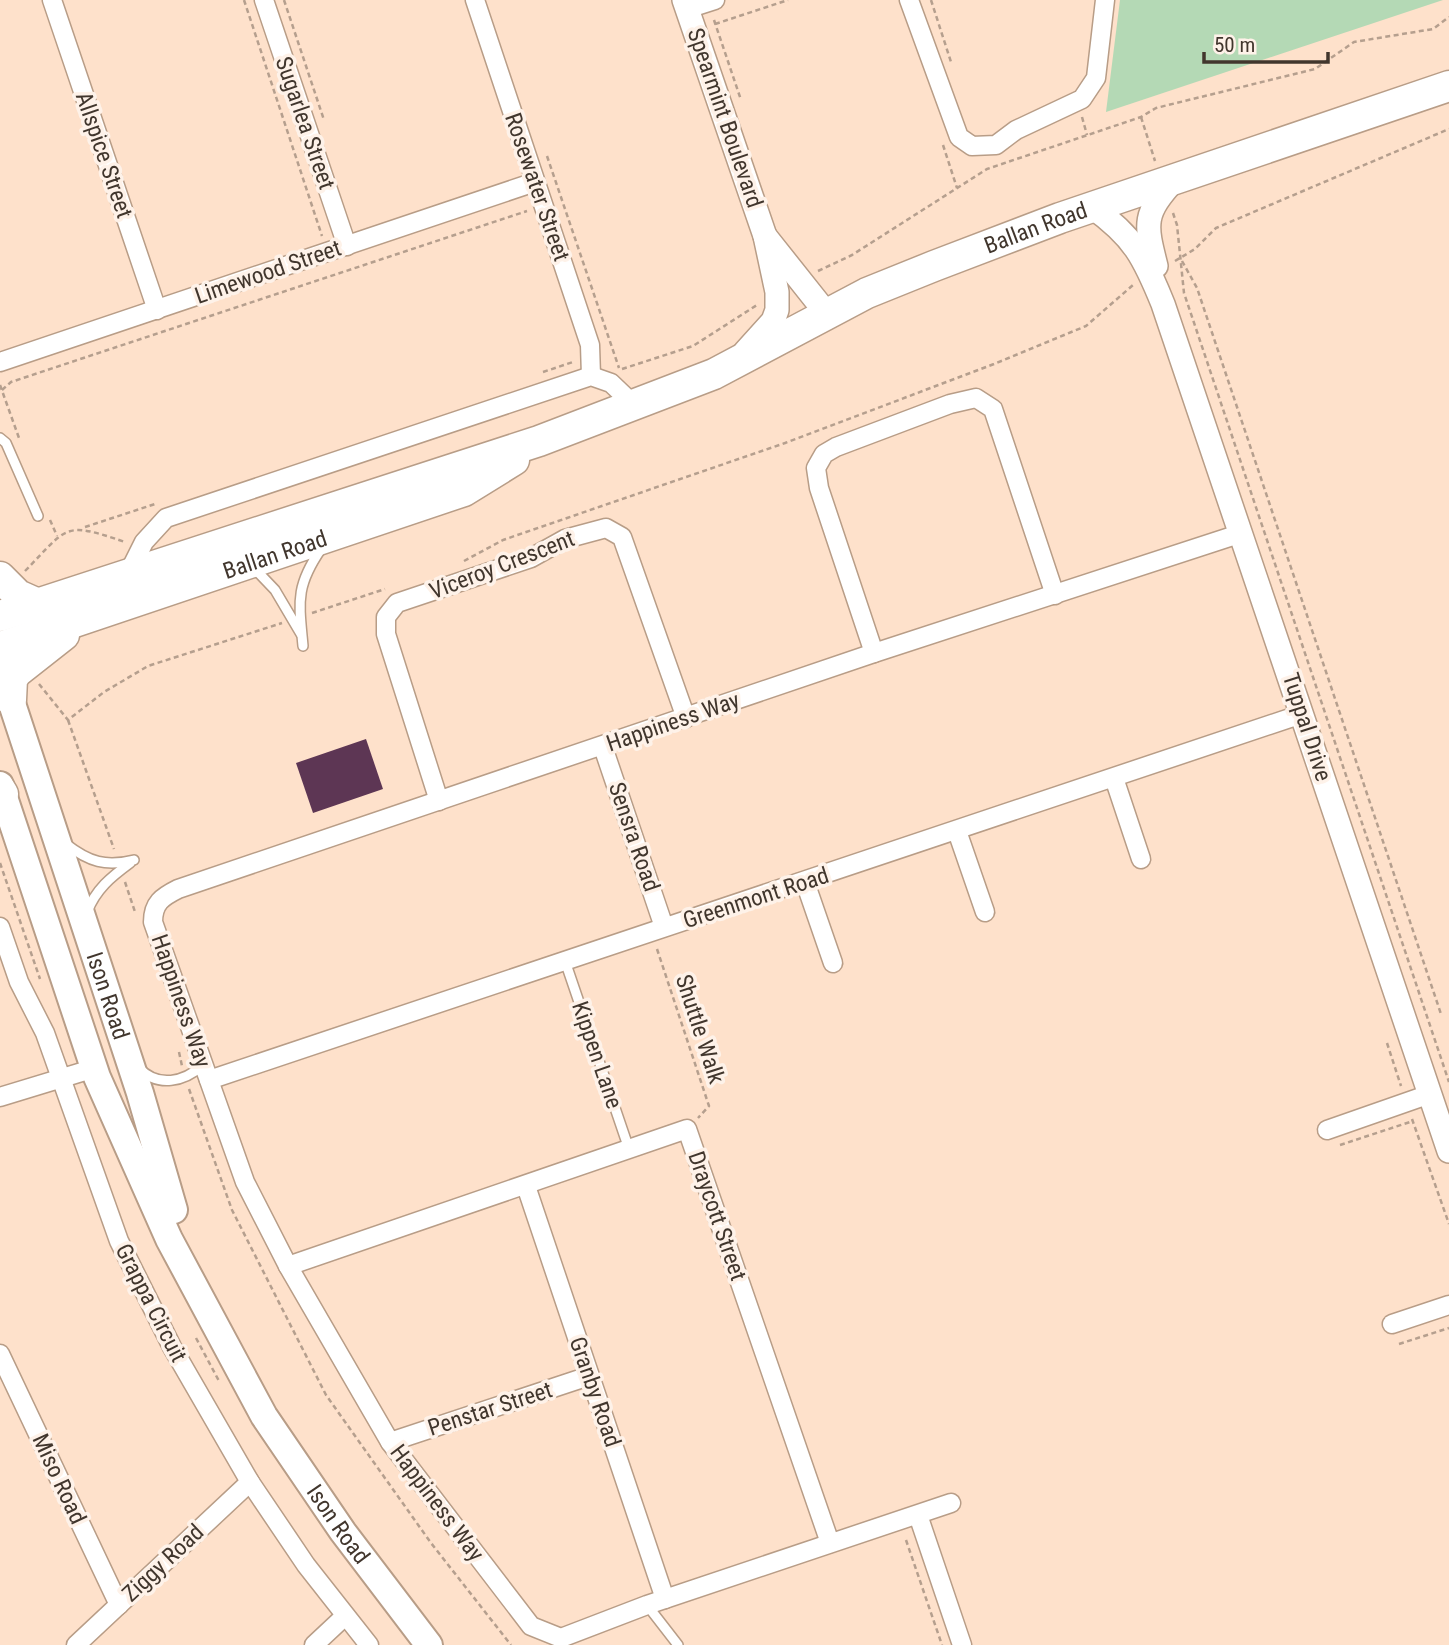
<svg xmlns="http://www.w3.org/2000/svg" width="1449" height="1645" font-family="'Roboto Condensed',sans-serif">
<style>
.green{fill:#b4d9b5}
.building{fill:#5d3654}
.lines{fill:none;stroke-linecap:round;stroke-linejoin:round}
.service-casing{stroke:#b89d87;stroke-width:12}
.minor-casing{stroke:#b89d87;stroke-width:21}
.tertiary-casing{stroke:#b89d87;stroke-width:26}
.secondary-casing{stroke:#b89d87;stroke-width:30}
.primary-casing{stroke:#b89d87;stroke-width:33}
.path{stroke:#b59f8e;stroke-width:2.5;stroke-dasharray:5 3.5;stroke-linecap:butt}
.service{stroke:#fff;stroke-width:9}
.minor{stroke:#fff;stroke-width:18}
.tertiary{stroke:#fff;stroke-width:23}
.secondary{stroke:#fff;stroke-width:26}
.primary{stroke:#fff;stroke-width:30}
.labels{text-anchor:middle;dominant-baseline:central;stroke-width:7;stroke-linejoin:round;paint-order:stroke}
.street-label{font-size:23px;fill:#41362d;stroke:#fef2e9}
</style>
<rect width="100%" height="100%" fill="#fee1cb"/>
<path class="green" d="M1120,0h323l-337,112z"/>
<path class="building" d="M366,739l17,50 -70,24 -17,-50z"/>
<g class="lines">
<defs>
<g id="service">
<path d="M0,438l6,5 32,73"/>
<path d="M255,569l20,21 26,44"/>
<path d="M303,646c-4,-44 -8,-59 18,-97"/>
<path d="M66,844c23,18 40,23 68,16"/>
<path d="M87,912c9,-23 24,-35 43,-49"/>
<path d="M565,961l64,188"/>
<path d="M139,1068c19,20 45,14 64,-3"/>
<path d="M647,1605l31,40"/>
</g>
<g id="minor">
<path d="M52,0l105,310"/>
<path d="M264,0l83,246"/>
<path d="M475,0l115,345 1,31"/>
<path d="M909,0l50,137 13,9 24,-1 20,-15 66,-31 14,-21 9,-78"/>
<path d="M687,9l28,-9"/>
<path d="M0,362l535,-180"/>
<path d="M128,574l16,-32 22,-24 425,-142 20,7 23,22"/>
<path d="M874,653l-55,-165 -3,-20 8,-14 12,-7 114,-43 26,-6 17,11 62,186"/>
<path d="M603,747l61,180"/>
<path d="M1114,778l27,81"/>
<path d="M439,801l-53,-167v-17l11,-14 134,-45 34,-19 41,-11 16,9 64,181"/>
<path d="M957,831l28,81"/>
<path d="M805,882l28,81"/>
<path d="M0,927l19,55 26,51 74,208 53,106 78,135 56,83 63,80"/>
<path d="M209,1080l1093,-366"/>
<path d="M0,1097l95,-29"/>
<path d="M1327,1130l103,-36"/>
<path d="M526,1186l139,413"/>
<path d="M288,1266l399,-137 143,414"/>
<path d="M1392,1324l57,-19"/>
<path d="M0,1354l119,251"/>
<path d="M390,1442l199,-66"/>
<path d="M951,1503l-304,102 -86,33 -30,-12 -141,-184 -102,-176 -43,-84 -92,-260c0,-19 9,-25 25,-33l696,-236 368,-120"/>
<path d="M918,1515l44,130"/>
<path d="M76,1645l174,-163"/>
<path d="M314,1645l31,-29"/>
</g>
<g id="tertiary">
<path d="M684,0l81,236 12,56v18l-4,11 -28,31"/>
<path d="M1092,207c42,30 52,50 71,97l286,847"/>
<path d="M765,236l62,78"/>
<path d="M1156,266c-11,-43 -13,-52 19,-87"/>
</g>
<g id="secondary">
<path id="s1" d="M0,667l140,426 34,117"/>
<path id="s2" d="M0,785l97,292 72,162 95,177 79,116 86,113"/>
</g>
<g id="primary">
<path d="M0,577l18,18 18,8"/>
<path id="s3" d="M0,616l539,-175 175,-67 153,-81 67,-27 126,-48 389,-132"/>
<path id="s4" d="M0,647l464,-156 50,-31"/>
<path d="M11,700l1,-21 5,-7 47,-37"/>
<path d="M0,789l3,5"/>
</g>
</defs>
<use href="#service" class="service-casing"/>
<use href="#minor" class="minor-casing"/>
<use href="#tertiary" class="tertiary-casing"/>
<use href="#secondary" class="secondary-casing"/>
<use href="#primary" class="primary-casing"/>
<g class="path">
<path d="M244,0l78,236"/>
<path d="M284,0l40,120"/>
<path d="M931,0l20,62"/>
<path d="M714,20l27,80"/>
<path d="M715,24l73,-24"/>
<path d="M1082,117l5,18"/>
<path d="M1141,117l14,44"/>
<path d="M943,145l14,43"/>
<path d="M547,156l72,212"/>
<path d="M1173,213l4,12 7,68 265,789"/>
<path d="M1175,261l20,-12 21,-21 233,-99"/>
<path d="M1182,261l15,27 244,726"/>
<path d="M818,271l34,-16 135,-86 154,-52 15,-9 159,-39 39,-27 79,-13 16,-12"/>
<path d="M622,369l71,-23 64,-41"/>
<path d="M543,372l30,-10"/>
<path d="M0,385l19,53"/>
<path d="M2,390l9,-8 516,-171"/>
<path d="M50,520l7,16"/>
<path d="M85,527l70,-23"/>
<path d="M464,561l39,-21 282,-97 209,-79 92,-38 47,-41"/>
<path d="M25,571c44,-45 38,-50 100,-29"/>
<path d="M312,613l73,-24"/>
<path d="M39,684l29,36 36,-28 44,-26 134,-43"/>
<path d="M68,720l46,129"/>
<path d="M0,863l40,116"/>
<path d="M125,882l10,30"/>
<path d="M657,949l52,157 -11,12"/>
<path d="M1387,1043l14,43"/>
<path d="M179,1052l3,14"/>
<path d="M189,1089l43,121 94,185 105,148 80,102"/>
<path d="M1412,1119l37,105"/>
<path d="M1340,1145l73,-24"/>
<path d="M196,1338l23,43"/>
<path d="M1399,1344l50,-16"/>
<path d="M906,1540l36,105"/>
</g>
<use href="#service" class="service"/>
<use href="#minor" class="minor"/>
<use href="#tertiary" class="tertiary"/>
<use href="#secondary" class="secondary"/>
<use href="#primary" class="primary"/>
</g>
<g class="labels">
<g class="street-label">
<text transform="translate(725 118) rotate(71)">Spearmint Boulevard</text>
<text transform="translate(305 123) rotate(71)">Sugarlea Street</text>
<text transform="translate(104 155) rotate(71)">Allspice Street</text>
<text transform="translate(537 187) rotate(71)">Rosewater Street</text>
<text stroke="none"><textPath href="#s3" startOffset="1108">Ballan Road</textPath></text>
<text transform="translate(268 272) rotate(-19)">Limewood Street</text>
<text stroke="none"><textPath href="#s4" startOffset="290">Ballan Road</textPath></text>
<text transform="translate(502 565) rotate(-21)">Viceroy Crescent</text>
<text transform="translate(673 722) rotate(-19)">Happiness Way</text>
<text transform="translate(1307 727) rotate(72)">Tuppal Drive</text>
<text transform="translate(634 837) rotate(71)">Sensra Road</text>
<text transform="translate(756 898) rotate(-18)">Greenmont Road</text>
<text stroke="none"><textPath href="#s1" startOffset="346">Ison Road</textPath></text>
<text transform="translate(181 1001) rotate(71)">Happiness Way</text>
<text transform="translate(700 1029) rotate(72)">Shuttle Walk</text>
<text transform="translate(597 1055) rotate(71)">Kippen Lane</text>
<text transform="translate(717 1216) rotate(71)">Draycott Street</text>
<text transform="translate(151 1303) rotate(63)">Grappa Circuit</text>
<text transform="translate(595 1392) rotate(71)">Granby Road</text>
<text transform="translate(490 1409) rotate(-18)">Penstar Street</text>
<text transform="translate(59 1479) rotate(65)">Miso Road</text>
<text transform="translate(437 1503) rotate(53)">Happiness Way</text>
<text stroke="none"><textPath href="#s2" startOffset="817">Ison Road</textPath></text>
<text transform="translate(163 1563) rotate(-43)">Ziggy Road</text>
</g>
</g>
<path d="M1204 52v10h124v-10" fill="none" stroke="#41362d" stroke-width="3.5"/>
<text x="1214" y="52" font-size="21" fill="#41362d" stroke="#fef2e9" stroke-width="5" paint-order="stroke">50 m</text>
</svg>
